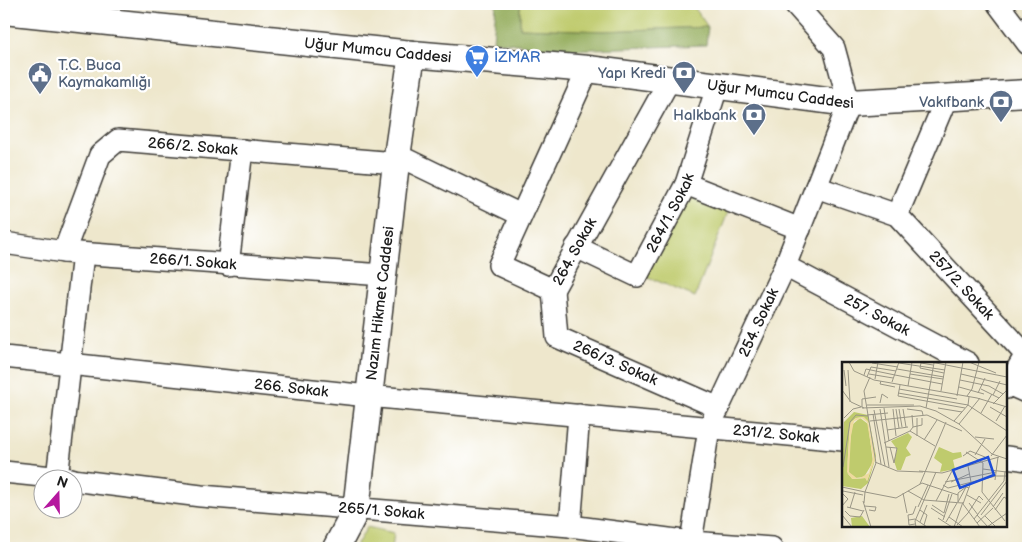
<svg xmlns="http://www.w3.org/2000/svg" width="1032" height="552" font-family="'Balsamiq Sans',sans-serif">
<style>
.green{fill:#bfcb6d;stroke:#6e7444}
.forest{fill:#97af60;stroke:#5a663e}
.lines{fill:none;stroke-linecap:round;stroke-linejoin:round}
.minor-casing{stroke:#3c3a36;stroke-width:24}
.major-casing{stroke:#3c3a36;stroke-width:29}
.minor{stroke:#fff;stroke-width:21}
.major{stroke:#fff;stroke-width:26}
.labels{text-anchor:middle;dominant-baseline:central;stroke-width:4.5;stroke-linejoin:round;paint-order:stroke}
.street-label{font-size:15px;fill:#1c1c1c;stroke:#fff}
.shop-label{font-size:15px;fill:#366cbe;stroke:#fff;text-anchor:start}
.service-label{font-size:15px;fill:#4e5e75;stroke:#fff;text-anchor:end}
.inset-road{fill:none;stroke:#9a9686;stroke-width:1}
.view{fill:#1d4ed8;fill-opacity:0.15;stroke:#1d4ed8;stroke-width:2.5}
.inset-edge{fill:none;stroke:#1c1c1c;stroke-width:2.5}
</style>
<rect width="100%" height="100%" fill="#fff"/>
<filter id="ink" filterUnits="userSpaceOnUse"><feTurbulence type="fractalNoise" baseFrequency=".02" numOctaves="2"/><feDisplacementMap in="SourceGraphic" scale="10" xChannelSelector="R" yChannelSelector="G"/><feConvolveMatrix kernelMatrix="1 2 1 2 8 2 1 2 1" color-interpolation-filters="sRGB"/></filter>
<filter id="wash" filterUnits="userSpaceOnUse"><feTurbulence type="fractalNoise" baseFrequency=".0096" numOctaves="4" result="noise"/><feDisplacementMap in="SourceGraphic" scale="20" xChannelSelector="R" yChannelSelector="G"/><feGaussianBlur stdDeviation="1.12" result="paint"/><feColorMatrix in="noise" values="0 0 0 0 0 0 0 0 0 0 0 0 0 0 0 0 0 1.4 0 .05"/><feComposite in="paint" operator="in"/></filter>
<g filter="url(#wash)">
<rect width="100%" height="100%" fill="#eee7cc"/>
<g class="green">
<path d="M520,4h172l16,23 -105,4 -83,-3z"/>
<path d="M687,190l43,17 -35,90 -54,-23z"/>
<path d="M367,527l27,6 -2,15h-37z"/>
</g>
<path class="forest" d="M496,4h24v24l83,3 105,-4 -2,18 -142,5 -71,-9z"/>
</g>
<g filter="url(#ink)">
<g class="lines">
<defs>
<g id="minor">
<path d="M998,4l30,40"/>
<path d="M397,155l124,60"/>
<path d="M686,184l114,45"/>
<path id="s1" d="M816,187l81,28 129,140"/>
<path d="M897,215l49,-116"/>
<path id="s2" d="M4,243l60,9 319,23"/>
<path id="s3" d="M576,247l61,29 49,-92 32,-100"/>
<path id="s4" d="M64,252l36,-97 18,-15 278,23"/>
<path d="M228,265l14,-115"/>
<path id="s5" d="M785,266l183,97"/>
<path d="M553,290l-54,-25 89,-196"/>
<path id="s6" d="M553,290l117,-211"/>
<path id="s7" d="M553,290l4,47 162,71"/>
<path id="s8" d="M4,357l364,39 475,44"/>
<path d="M1006,383l22,10"/>
<path d="M1006,388l22,-37"/>
<path d="M1006,457l22,3"/>
<path d="M4,472l67,7"/>
<path d="M57,478l26,-224"/>
<path id="s9" d="M72,480l129,16 369,30 121,16 81,6"/>
<path d="M570,526l9,-111"/>
<path id="s10" d="M690,548l19,-120 76,-162 64,-163 -15,-55 -39,-44"/>
</g>
<g id="major">
<path id="s11" d="M4,11l408,43 176,15 261,34 179,-10"/>
<path id="s12" d="M336,548l20,-38 40,-347 16,-109"/>
</g>
</defs>
<use href="#minor" class="minor-casing"/>
<use href="#major" class="major-casing"/>
<use href="#minor" class="minor"/>
<use href="#major" class="major"/>
</g>
</g>
<defs>
<symbol id="supermarket-pin" viewBox="-11 -11 22 30"><path d="M0 17L-7.5 6A9.5 9.5 0 1 1 7.5 6Z" fill="#3f7fe0" stroke="#fff"/><path d="M-6-5.5h2.5l.6 2H6L4.5 2H-2.5L-4.4-4H-6ZM-1.5 3.2a1.3 1.3 0 1 0 .1 0ZM3 3.2a1.3 1.3 0 1 0 .1 0Z" fill="#fff"/></symbol>
<symbol id="bank-pin" viewBox="-11 -11 22 30"><path d="M0 17L-7.5 6A9.5 9.5 0 1 1 7.5 6Z" fill="#5c6f8a" stroke="#fff"/><path d="M-6-4H6V4H-6ZM0-2.3a2.3 2.3 0 1 0 0 4.6a2.3 2.3 0 1 0 0-4.6Z" fill="#fff"/></symbol>
<symbol id="civic-pin" viewBox="-11 -11 22 30"><path d="M0 17L-7.5 6A9.5 9.5 0 1 1 7.5 6Z" fill="#5c6f8a" stroke="#fff"/><path d="M-.6-6.5H3V-4.5H.6V-3L4-1V1h2V6H-6V1h2V-1L-.6-3ZM-1.2 2.5V6h2.4V2.5Z" fill="#fff"/></symbol>
</defs>
<g fill-rule="evenodd">
<use href="#supermarket-pin" x="463" y="43" width="28" height="38"/>
<use href="#bank-pin" x="670" y="59" width="28" height="38"/>
<use href="#civic-pin" x="26" y="60" width="28" height="38"/>
<use href="#bank-pin" x="987" y="88" width="28" height="38"/>
<use href="#bank-pin" x="740" y="101" width="28" height="38"/>
</g>
<g class="labels">
<g class="street-label">
<text stroke="none"><textPath href="#s11" startOffset="376">Uğur Mumcu Caddesi</textPath></text>
<text stroke="none"><textPath href="#s11" startOffset="781">Uğur Mumcu Caddesi</textPath></text>
<text stroke="none"><textPath href="#s4" startOffset="202">266/2. Sokak</textPath></text>
<text stroke="none"><textPath href="#s3" startOffset="139">264/1. Sokak</textPath></text>
<text stroke="none"><textPath href="#s6" startOffset="44">264. Sokak</textPath></text>
<text stroke="none"><textPath href="#s2" startOffset="190">266/1. Sokak</textPath></text>
<text stroke="none"><textPath href="#s1" startOffset="181">257/2. Sokak</textPath></text>
<text stroke="none"><textPath href="#s12" startOffset="251">Nazım Hikmet Caddesi</textPath></text>
<text stroke="none"><textPath href="#s5" startOffset="104">257. Sokak</textPath></text>
<text stroke="none"><textPath href="#s10" startOffset="238">254. Sokak</textPath></text>
<text stroke="none"><textPath href="#s7" startOffset="111">266/3. Sokak</textPath></text>
<text stroke="none"><textPath href="#s8" startOffset="289">266. Sokak</textPath></text>
<text stroke="none"><textPath href="#s8" startOffset="776">231/2. Sokak</textPath></text>
<text stroke="none"><textPath href="#s9" startOffset="311">265/1. Sokak</textPath></text>
</g>
<g class="shop-label">
<text x="494" y="57">İZMAR</text>
</g>
<g class="service-label">
<text x="58" y="65" text-anchor="start">T.C. Buca<tspan x="58" dy="17">Kaymakamlığı</tspan></text>
<text x="666" y="73">Yapı Kredi</text>
<text x="984" y="102">Vakıfbank</text>
<text x="736" y="115">Halkbank</text>
</g>
</g>
<g transform="translate(842 362)">
<rect width="165" height="165" fill="#eee7cc"/>
<path d="M12,50l14,3 8,41 -8,27 -7,6 -19,-3 2,-64zM21,55l6,6 6,32 -1,6 -7,20 -1,-3 -13,1 -6,-6 8,5 9,-1 9,-15 -5,-38 -8,-6 -8,7 -5,46 3,-48 6,-5zM66,71l4,4 -6,11 5,7 -5,2 -5,13h-4l-3,-9 3,-12 -6,-8zM97,85l14,6 8,-1 1,5 -9,3 2,9 -15,3 2,-8 -8,-6zM20,154l8,11h-18l-1,-9z" fill="#bfcb6d" fill-rule="evenodd"/>
<path d="M22,55l4,4 7,38 -8,22 -2,-3 -13,1 -5,-7 3,-49 6,-5zM20,56l5,4 6,36 -4,15 -11,6 -9,-7 2,-36 3,-15z" fill="#eeda9e" fill-rule="evenodd"/>
<path class="inset-road" d="M7,0l5,9 20,9 103,18 30,9M89,0l76,15M127,0l27,11M30,1l26,4M57,1l46,7M78,6l24,5M78,6l1,-5 12,2M55,7l47,8M2,8l2,16M6,8l2,32M27,12l24,4M68,12l33,5M119,12l46,11M22,13l2,-6 29,6M53,13l47,9M25,15l4,-10 25,4M33,17l3,-17M118,18l29,6 14,8M39,19l-1,3 15,3M50,20l7,-20M58,23l-2,11 67,12M66,24l4,-24M117,25l25,7M57,27l58,10M139,27l18,9M0,28l9,12 13,6M99,29l5,-29M56,31l70,12 39,26M136,31l7,-15M151,33l7,-14M115,34l6,-34M125,34l5,-7 7,-27M38,41l2,-9 6,4M151,42l14,-14M25,43h47M20,45v-8l14,-2M148,45l17,10M20,46l58,-2 16,5 23,13 33,30 15,5M42,46l5,33M84,46l8,-45M96,46l24,4M38,47l9,58M51,47l3,27M54,47l3,19M57,47l3,18M61,47l3,18M65,47l15,2 1,4M32,48l11,56M139,51l11,-19M31,52l8,50M25,53l21,-2M2,56l9,-9 8,-2M75,56v18M28,59l57,-6 35,16M112,59l14,-16 1,-8M154,59l9,-15M117,62l21,-26M71,65l9,-2v-7M45,68l21,-3M68,69l25,15M68,69l3,-4 -1,-12M133,75l19,2M82,78l13,-20M42,81l26,-12M0,85v-36M44,85l11,1 -3,15 -4,-16M124,90l17,11 -1,29 23,29M133,93l10,-16M121,94l7,-5 15,6M149,94l16,-21M33,100l22,9 26,1M1,105l7,-45 6,-7 12,1M141,107l23,3M77,109l23,2 57,-16M153,118l3,-23M103,120l51,-10M109,120l18,-8M78,122l26,-62M101,123l5,3 48,-12h11M0,125l23,5 11,-29 -12,-72 6,-14M1,129l20,4M66,129l16,9 38,3M0,131l6,6 -6,7M61,131l4,20M125,133l14,8M21,139l8,26M94,139l16,-30M116,140l8,-15 3,1M116,140v-9l8,-6M22,141l1,-11 31,6 26,-15 36,12M127,141l9,12M121,142l17,23M121,142l8,-22 -3,-16M90,143l12,8 5,-19M22,144l12,1 -1,4 -6,-1M5,145l16,4M76,145l10,-22M151,145l10,-14M8,146l5,-16M89,146l14,9M78,148l7,5 -3,10M153,148l9,-13 3,2M3,149l5,5 10,1 4,-7M126,151l11,-17 4,4M0,153l10,12M135,153l11,12M139,153l26,-34M143,154l11,11M107,155l14,10M96,156l14,9M132,157l30,-38 1,-10M67,158l6,-1 12,8M101,158l9,-26M78,160l7,-17M104,160l11,-19M135,161l16,-15M73,162l-6,1 -1,-10 5,-1 3,-8M115,163l11,-12M74,165l-1,-6 21,-49M112,165l9,-25M145,165l20,-14"/>
<path class="view" d="M146,95l6,18 -34,13 -7,-18z"/>
<rect width="165" height="165" class="inset-edge"/>
</g>
<rect width="1032" height="552" fill="none" stroke="#fff" stroke-width="20"/>
<g transform="translate(58 494) rotate(20)"><circle r="24" fill="#ffffff" stroke="#a4a4a4"/>
<path d="M0-4L9 19L0 12L-9 19Z" fill="#b5179e"/>
<text y="-8" font-size="14" font-weight="bold" text-anchor="middle" fill="#1c1c1c">N</text>
</g>
</svg>
